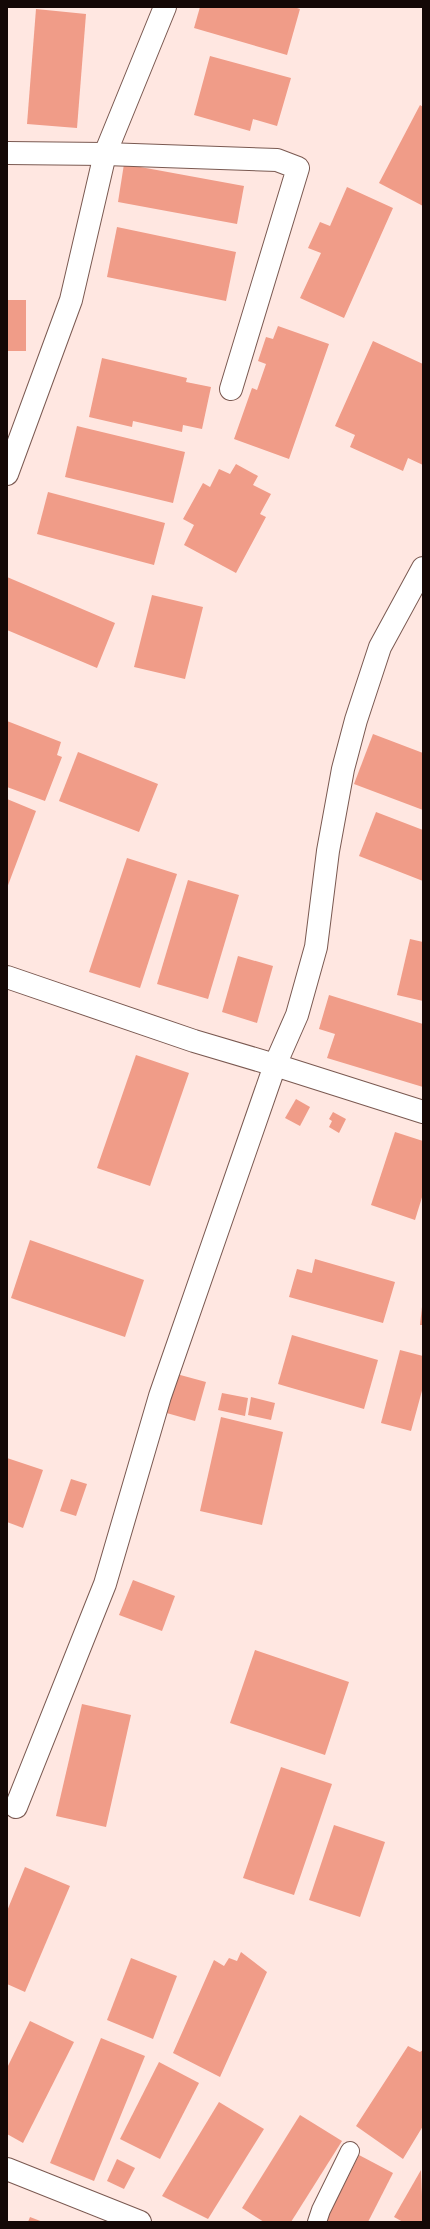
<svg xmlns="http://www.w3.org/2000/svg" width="430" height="2229" font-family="'DM Sans',sans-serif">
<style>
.building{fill:#f09c88}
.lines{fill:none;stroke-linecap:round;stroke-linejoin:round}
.lane-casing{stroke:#7a5951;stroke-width:20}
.street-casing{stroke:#7a5951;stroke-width:24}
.lane{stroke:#fff;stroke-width:18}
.street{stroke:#fff;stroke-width:22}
</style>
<rect width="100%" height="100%" fill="#ffe7e1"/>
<g class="building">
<path d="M200,7h94l6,2 -13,46 -93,-27z"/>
<path d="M36,9l50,5 -9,114 -50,-4z"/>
<path d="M210,56l81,22 -14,48 -24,-7 -3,12 -56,-16z"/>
<path d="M420,105l3,2v99l-44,-23z"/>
<path d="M124,164l120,22 -7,38 -119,-22z"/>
<path d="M347,187l46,21 -49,110 -44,-20 21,-45 -13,-5 12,-26 10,4z"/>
<path d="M117,227l119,25 -10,49 -119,-24z"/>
<rect x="7" y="300" width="19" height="51"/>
<path d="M278,326l51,18 -40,115 -55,-20 18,-51 5,2 9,-26 -8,-3 8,-24 7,2z"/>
<path d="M373,341l50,23v101l-15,-7 -5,13 -53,-24 5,-12 -20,-9z"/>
<path d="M102,358l85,20 -1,4 25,5 -9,42 -19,-4 -1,7 -49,-11 -1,6 -43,-10z"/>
<path d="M77,426l108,26 -12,51 -108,-26z"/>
<path d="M236,464l22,12 -5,9 18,9 -11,20 6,3 -30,56 -52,-28 10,-20 -11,-6 20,-36 7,4 9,-18 11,5z"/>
<path d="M48,492l117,31 -11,42 -117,-31z"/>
<path d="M7,577l108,46 -18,45 -90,-38z"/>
<path d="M152,595l51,12 -18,72 -51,-12z"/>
<path d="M7,721l54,21 -4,13 5,2 -17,44 -38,-14z"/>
<path d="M373,734l50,19v57l-69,-26z"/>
<path d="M78,752l80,32 -19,48 -80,-31z"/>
<path d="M7,799l29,12 -29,77z"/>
<path d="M376,812l47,18v51l-64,-25z"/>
<path d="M127,858l50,16 -37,114 -51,-16z"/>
<path d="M188,880l51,15 -31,104 -51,-15z"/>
<path d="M410,939l13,3v59l-26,-6z"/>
<path d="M238,956l35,10 -16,57 -35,-11z"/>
<path d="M329,995l94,29v63l-96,-29 8,-24 -16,-5z"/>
<path d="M136,1055l53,18 -39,113 -53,-18z"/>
<path d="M296,1099l14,8 -10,19 -15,-8z"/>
<path d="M333,1112l13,7 -7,14 -10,-6 3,-6 -3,-2z"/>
<path d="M395,1132l28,9v53l-8,26 -44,-15z"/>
<path d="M30,1240l114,40 -19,57 -114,-39z"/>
<path d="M315,1259l80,23 -12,41 -94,-26 8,-28 15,4z"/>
<path d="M422,1307h1v18h-3z"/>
<path d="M292,1335l86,25 -14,49 -86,-25z"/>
<path d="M400,1350l23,6v31l-12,44 -30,-8z"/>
<path d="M173,1373l33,9 -11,39 -32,-9z"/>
<path d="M222,1393l26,5 -3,18 -27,-6z"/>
<path d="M251,1397l24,6 -4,17 -23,-5z"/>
<path d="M221,1417l62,15 -21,93 -62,-14z"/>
<path d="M7,1458l36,12 -20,58 -16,-6z"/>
<path d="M71,1479l16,5 -11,32 -16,-5z"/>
<path d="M133,1580l42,16 -13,35 -43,-16z"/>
<path d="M255,1650l94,32 -24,73 -95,-32z"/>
<path d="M82,1704l49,11 -25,112 -50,-11z"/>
<path d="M281,1767l51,17 -38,111 -51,-17z"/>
<path d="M334,1825l51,17 -25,75 -51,-17z"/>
<path d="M25,1867l45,19 -45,106 -18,-8v-73z"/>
<path d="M241,1952l26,20 -47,105 -47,-24 41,-93 10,6 5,-8 8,3z"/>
<path d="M131,1958l46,18 -24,63 -46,-19z"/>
<path d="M30,2021l44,21 -51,101 -16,-9v-66z"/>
<path d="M101,2038l44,18 -51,125 -44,-18z"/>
<path d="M408,2046l12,6 3,-2v76l-20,33 -47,-33z"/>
<path d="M159,2062l40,21 -39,76 -40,-20z"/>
<path d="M219,2102l45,27 -56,90 -46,-23z"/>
<path d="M300,2115l42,26 -51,81h-27l-22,-14z"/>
<path d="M359,2155l34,18 -25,49h-43z"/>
<path d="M117,2159l18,9 -11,21 -17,-8z"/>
<path d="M421,2170l2,52h-20l-9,-5z"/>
<path d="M30,2217l13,5h-15z"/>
</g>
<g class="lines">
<defs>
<path id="lane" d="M317,2222l4,-12 29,-59"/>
<g id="street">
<path d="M7,153l98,1 172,6 21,8 -67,221"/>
<path d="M7,474l64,-174 34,-146 60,-147"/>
<path d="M7,977l187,64 81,24 22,-50 19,-68 12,-96 15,-82 13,-49 24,-73 43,-79"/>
<path d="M16,1807l89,-223 55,-188 115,-331 148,47"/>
<path d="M7,2169l133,53"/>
</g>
</defs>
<use href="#lane" class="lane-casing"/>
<use href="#street" class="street-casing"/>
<use href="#lane" class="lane"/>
<use href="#street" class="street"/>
</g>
<rect width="430" height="2229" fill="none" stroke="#140806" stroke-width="16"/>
</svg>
